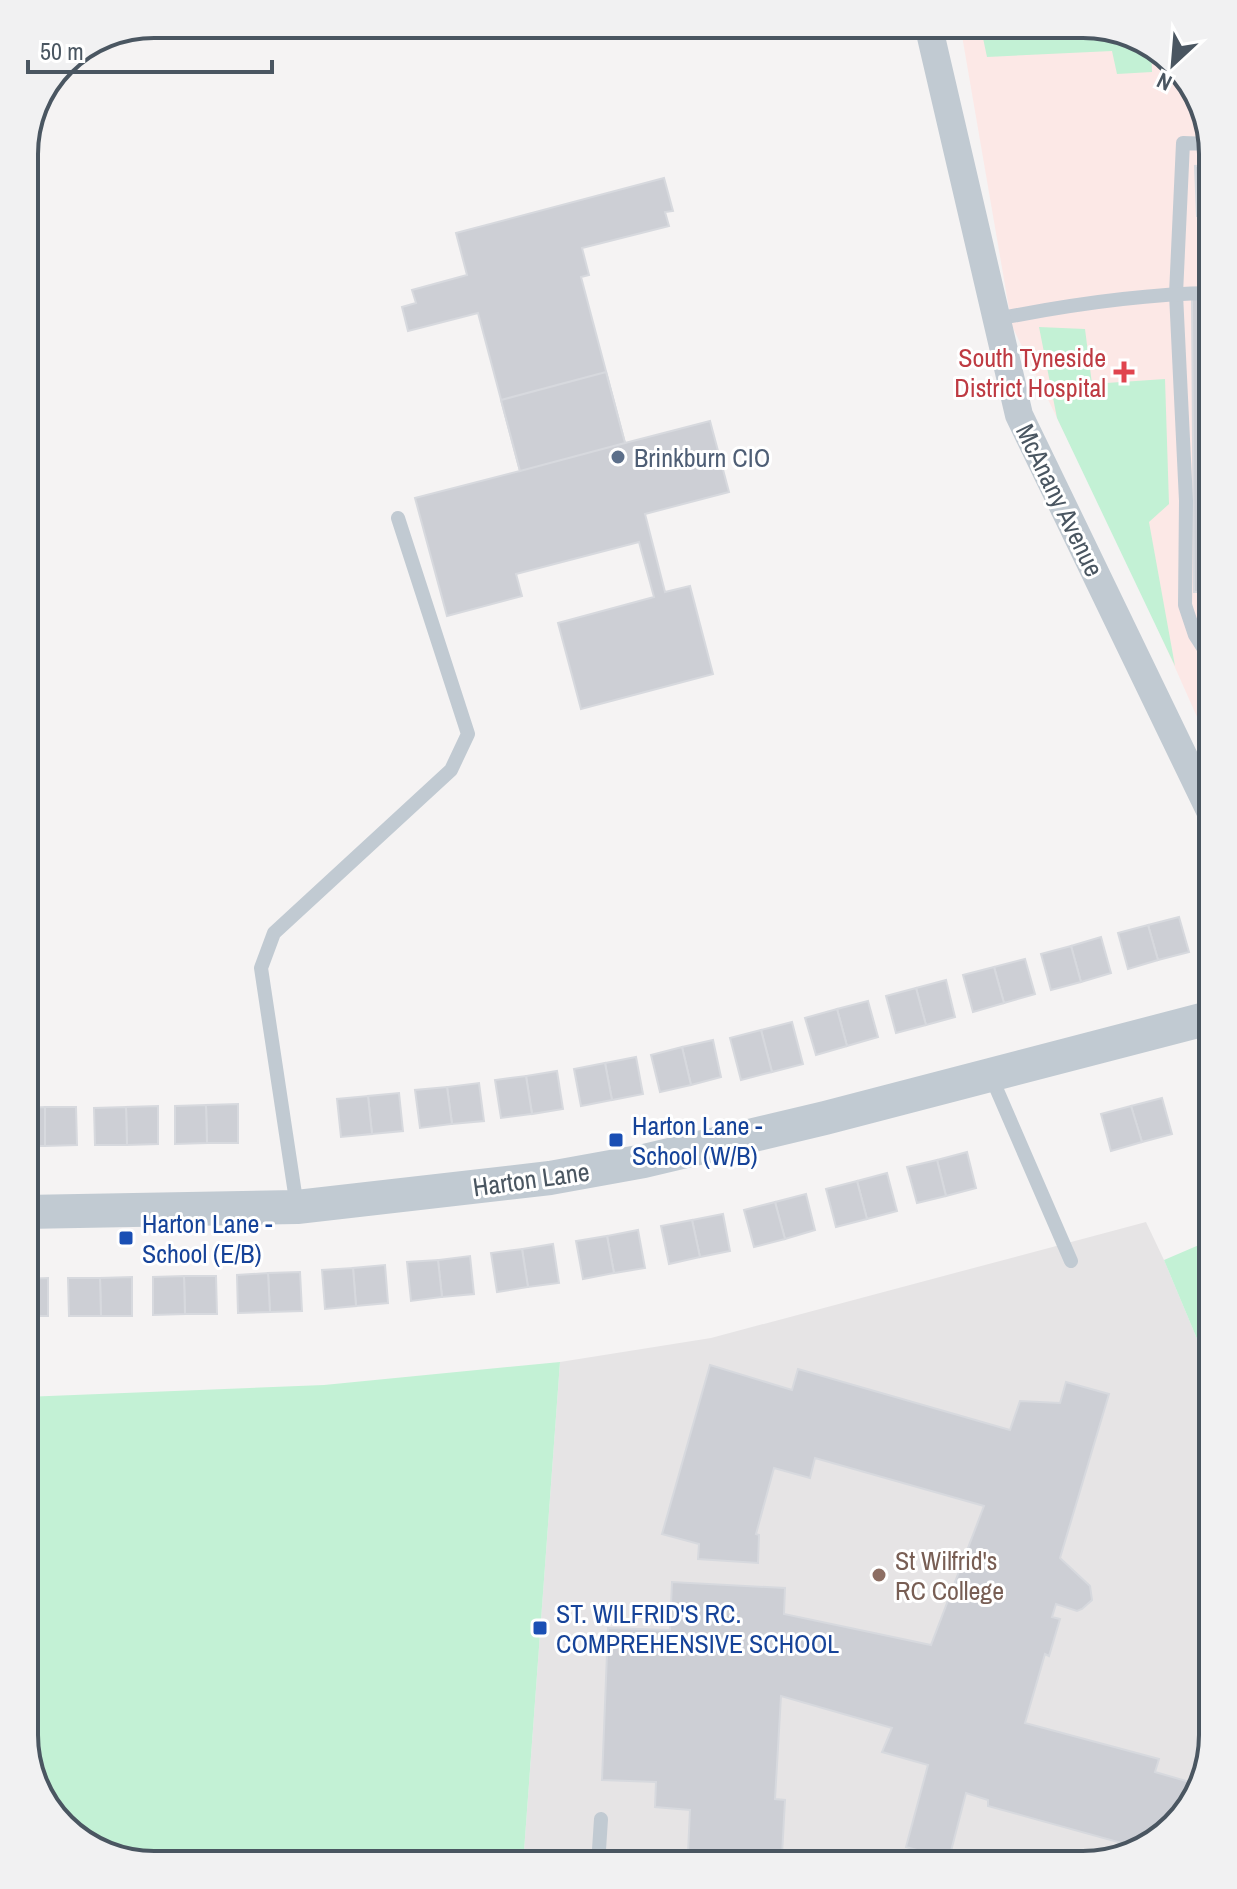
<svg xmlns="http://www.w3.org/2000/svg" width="1237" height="1889" font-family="'Archivo Narrow',sans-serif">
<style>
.education{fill:#e6e4e5}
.medical{fill:#fce8e6}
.green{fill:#c3f1d5}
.building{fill:#cdcfd5;stroke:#d7d9de;stroke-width:2}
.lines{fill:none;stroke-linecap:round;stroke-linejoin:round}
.service{stroke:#c1cad2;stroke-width:14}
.minor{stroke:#c1cad2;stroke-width:28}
.tertiary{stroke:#c1cad2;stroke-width:34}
.health-dot{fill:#e0444e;stroke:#fff;stroke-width:3}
.service-dot{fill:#5c6f8a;stroke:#fff;stroke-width:3}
.transit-dot{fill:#1a4fb4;stroke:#fff;stroke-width:3}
.education-dot{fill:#8d6e63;stroke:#fff;stroke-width:3}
.labels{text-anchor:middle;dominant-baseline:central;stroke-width:6;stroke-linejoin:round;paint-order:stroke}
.health-label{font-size:26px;fill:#be3a42;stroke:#fff;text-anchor:end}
.service-label{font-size:26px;fill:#4e5e75;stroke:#fff;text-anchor:start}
.street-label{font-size:26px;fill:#4a5661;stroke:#fff}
.transit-label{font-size:26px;fill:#164399;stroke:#fff;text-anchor:start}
.education-label{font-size:26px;fill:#785e54;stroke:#fff;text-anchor:start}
.rim{fill:none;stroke:#4a5661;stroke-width:4}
</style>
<rect width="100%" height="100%" fill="#f5f3f3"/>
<path class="education" d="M1146,1222l18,38 49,117v358l-18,65 -47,48 -65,17h-560l37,-503 151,-24z"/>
<path class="medical" d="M960,24h131l64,22 41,43 17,65v599l-79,-178 -122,-249z"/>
<g class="green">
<path d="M980,24h111l60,20 1,28 -35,2 -5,-23 -125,6z"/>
<path d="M1039,327l46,2 7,55 73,-5 4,125 -20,18 26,144 -118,-248z"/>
<path d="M1213,1239v138l-49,-117z"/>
<path d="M560,1362l-37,503h-377l-57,-18 -48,-47 -17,-65v-338l300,-12z"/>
</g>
<g class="building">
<path d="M1213,165v98l-7,-10 -4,1 -1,-38h-4l-2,-50z"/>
<path d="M664,178l9,33 -8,1 4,14 -87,22 7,27 -8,2 44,166 85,-22 19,71 -84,22 20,78 25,-6 23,88 -132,35 -23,-86 96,-26 -15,-55 -123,32 6,22 -75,20 -32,-118 105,-27 -42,-158 -70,18 -6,-24 14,-4 -4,-13 55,-15 -11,-42z"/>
<path d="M1192,296h21v296h-19z"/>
<path d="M606,372l19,71 -105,28 -19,-71z"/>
<path d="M1179,917l10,35 -31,8 -10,-35z"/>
<path d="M1148,925l10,35 -30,9 -10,-36z"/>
<path d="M1101,937l10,36 -30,9 -10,-36z"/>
<path d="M1071,946l10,36 -30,8 -10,-36z"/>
<path d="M1025,959l10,35 -31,9 -10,-36z"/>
<path d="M994,967l10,36 -31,9 -10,-37z"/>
<path d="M946,980l9,37 -29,8 -10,-37z"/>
<path d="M916,988l10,37 -30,8 -10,-37z"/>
<path d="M868,1001l10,36 -31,9 -10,-37z"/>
<path d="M837,1009l10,37 -31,9 -11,-37z"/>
<path d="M792,1022l11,42 -31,8 -11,-42z"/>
<path d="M761,1030l11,42 -31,8 -11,-42z"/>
<path d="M713,1040l8,37 -30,8 -9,-38z"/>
<path d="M682,1047l9,38 -31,7 -9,-37z"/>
<path d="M636,1057l7,37 -31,6 -7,-37z"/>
<path d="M605,1063l7,37 -31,6 -7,-37z"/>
<path d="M557,1071l6,38 -31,5 -6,-38z"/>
<path d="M526,1076l6,38 -31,4 -6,-38z"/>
<path d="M479,1083l5,38 -32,3 -5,-37z"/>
<path d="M447,1087l5,37 -32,4 -5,-38z"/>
<path d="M399,1093l4,38 -31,3 -4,-38z"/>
<path d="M368,1096l4,38 -31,3 -4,-38z"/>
<path d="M1162,1098l10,36 -30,8 -11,-36z"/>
<path d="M238,1104v39h-31l-1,-38z"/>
<path d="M206,1105l1,38 -32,1v-38z"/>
<path d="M158,1106v38l-31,1 -1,-38z"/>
<path d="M1131,1106l11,36 -31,9 -10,-37z"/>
<path d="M45,1107v39h-21v-38z"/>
<path d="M45,1107h31l1,38 -32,1z"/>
<path d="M126,1107l1,38h-32l-1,-37z"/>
<path d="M967,1152l9,36 -30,8 -9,-36z"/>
<path d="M937,1160l9,36 -29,7 -10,-36z"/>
<path d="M887,1173l10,38 -30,8 -10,-38z"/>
<path d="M857,1181l10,38 -31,8 -10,-38z"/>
<path d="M806,1194l9,36 -30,9 -10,-37z"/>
<path d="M775,1202l10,37 -31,8 -10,-37z"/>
<path d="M723,1214l7,37 -30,6 -8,-37z"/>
<path d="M692,1220l8,37 -31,7 -8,-38z"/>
<path d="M638,1230l7,38 -31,5 -7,-37z"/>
<path d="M607,1236l7,37 -31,6 -7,-38z"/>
<path d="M553,1244l6,39 -31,4 -6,-38z"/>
<path d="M522,1249l6,38 -31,5 -6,-39z"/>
<path d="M470,1256l4,38 -32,3 -4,-37z"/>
<path d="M438,1260l4,37 -31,4 -4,-39z"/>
<path d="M385,1265l3,38 -32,3 -3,-38z"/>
<path d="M353,1268l3,38 -31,3 -3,-39z"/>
<path d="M300,1272l2,39 -32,1 -2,-39z"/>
<path d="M268,1273l2,39 -32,1 -1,-38z"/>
<path d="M184,1276h32l1,38h-32z"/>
<path d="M184,1276l1,38 -32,1v-38z"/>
<path d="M132,1277v39h-31l-1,-38z"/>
<path d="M48,1278v38h-24v-37z"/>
<path d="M68,1278h32l1,38h-32z"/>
<path d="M710,1365l82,25 6,-21 212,61 10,-29 40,2 6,-21 43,12 -49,164 30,28 2,14 -10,9 -5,2 -21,-7 -4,13 8,2 -11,37 -4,-2 -20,69 134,36 -4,13 45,13 -5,15 -47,48 -5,1 -155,-43v-6l-22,-7 -17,66 -43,-12 22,-82 -46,-13 10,-24 -111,-32 -6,103 10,1 -3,55 -94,-2 2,-43 -35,-3 1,-25 -54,-2 6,-152 62,2 2,-48 113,6 -1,26 147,31 53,-139 -169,-48 -5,20 -36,-10 -18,66 3,1 -1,28 -60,-4 1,-15 -37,-10z"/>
</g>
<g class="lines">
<g class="service">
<path d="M1210,144l-27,-1 -7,151 10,207 -1,104 10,30 9,14 9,5"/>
<path d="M997,319c70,-14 145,-25 216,-26"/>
<path d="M990,1074l81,187"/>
<path d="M297,1207l-36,-239 13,-35 177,-163 17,-36 -70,-216"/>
<path d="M598,1865l3,-46"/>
</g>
<path class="minor" d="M928,24l91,391 194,402"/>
<path class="tertiary" d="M24,1212l273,-5 253,-29 94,-17 181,-43 388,-101"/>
</g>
<path class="health-dot" d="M1120 360h8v8h8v8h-8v8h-8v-8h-8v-8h8z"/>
<circle class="service-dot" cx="618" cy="457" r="8"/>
<g class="transit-dot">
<rect x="608" y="1132" width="16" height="16" rx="4"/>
<rect x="118" y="1230" width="16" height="16" rx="4"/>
<rect x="532" y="1620" width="16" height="16" rx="4"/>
</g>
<circle class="education-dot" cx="879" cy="1575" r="8"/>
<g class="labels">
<g class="health-label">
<text x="1106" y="357">South Tyneside<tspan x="1106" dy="30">District Hospital</tspan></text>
</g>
<g class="service-label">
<text x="634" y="457">Brinkburn CIO</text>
</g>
<g class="street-label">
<text transform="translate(1060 500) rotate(64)">McAnany Avenue</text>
<text transform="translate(531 1179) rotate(-8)">Harton Lane</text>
</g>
<g class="transit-label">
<text x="632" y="1125">Harton Lane -<tspan x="632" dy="30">School (W/B)</tspan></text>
<text x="142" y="1223">Harton Lane -<tspan x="142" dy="30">School (E/B)</tspan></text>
<text x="556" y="1613">ST. WILFRID'S RC.<tspan x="556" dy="30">COMPREHENSIVE SCHOOL</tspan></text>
</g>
<g class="education-label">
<text x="895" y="1560">St Wilfrid's<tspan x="895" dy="30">RC College</tspan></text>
</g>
</g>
<path d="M0 0H1237V1889H0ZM154 38H1083A116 116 0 0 1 1199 154V1735A116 116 0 0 1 1083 1851H154A116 116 0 0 1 38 1735V154A116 116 0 0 1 154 38Z" fill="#f1f1f2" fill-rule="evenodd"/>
<path class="rim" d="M154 38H1083A116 116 0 0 1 1199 154V1735A116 116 0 0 1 1083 1851H154A116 116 0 0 1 38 1735V154A116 116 0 0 1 154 38Z"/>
<g transform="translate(1173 64) rotate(206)" stroke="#ffffff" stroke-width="6" paint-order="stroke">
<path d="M0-6L14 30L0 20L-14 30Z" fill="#4a5661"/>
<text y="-12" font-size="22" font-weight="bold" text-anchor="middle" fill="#4a5661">N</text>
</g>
<path d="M28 60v12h244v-12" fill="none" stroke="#4a5661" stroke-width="4"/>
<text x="40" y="60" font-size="24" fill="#4a5661" stroke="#ffffff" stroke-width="6" paint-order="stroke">50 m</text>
</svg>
